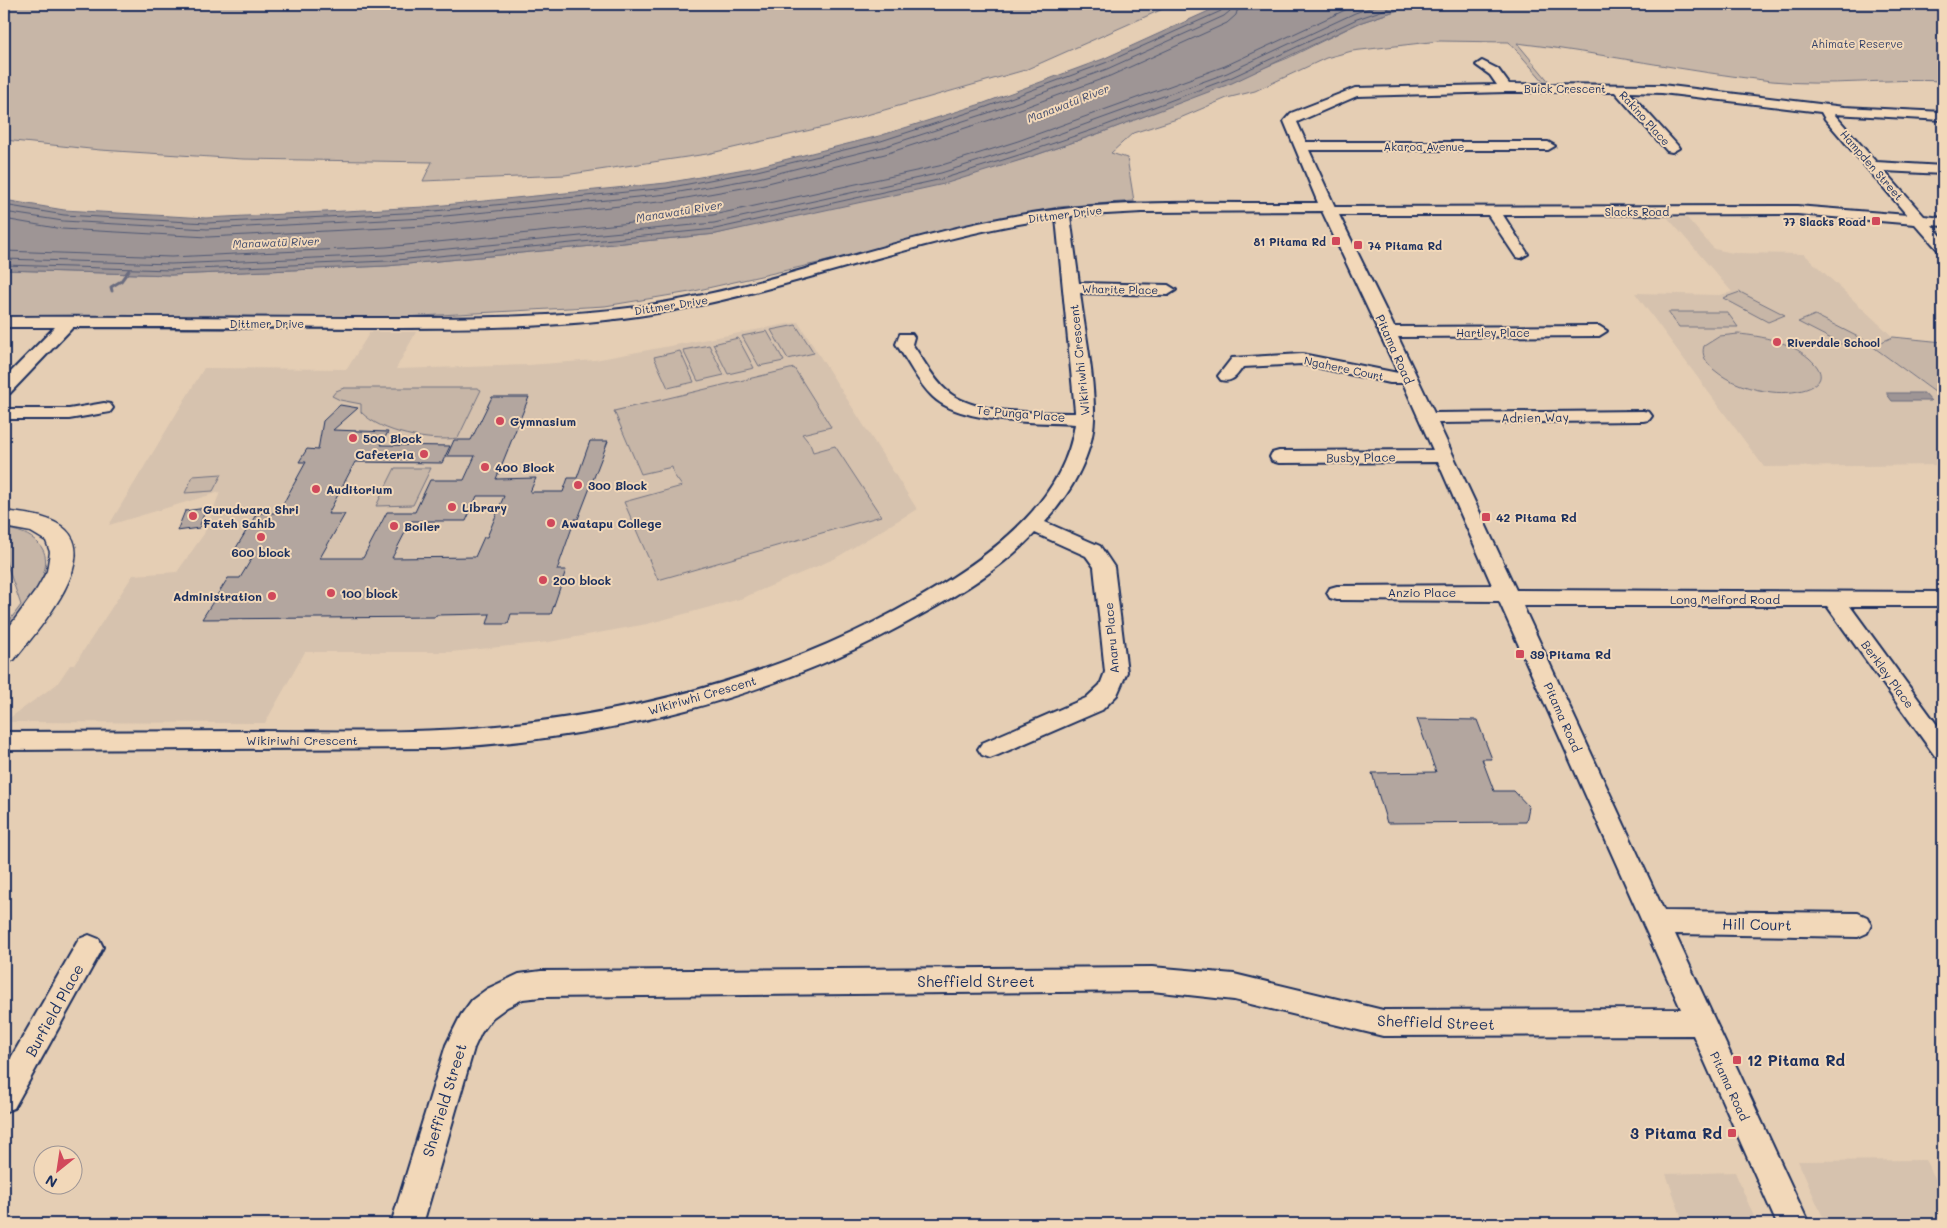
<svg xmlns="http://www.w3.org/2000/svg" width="1947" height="1228" font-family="Mali,sans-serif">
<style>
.built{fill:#d6c2ae}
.green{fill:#c7b6a7;stroke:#717282}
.water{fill:#9e9595;stroke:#6a6c7f}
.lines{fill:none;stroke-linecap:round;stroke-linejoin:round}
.shore{stroke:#4f5874;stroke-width:1}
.stream{stroke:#6a6c7f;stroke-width:3}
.building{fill:#b3a69f;stroke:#1b2f5e;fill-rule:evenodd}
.minor-casing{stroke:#1b2f5e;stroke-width:4}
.major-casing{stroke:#1b2f5e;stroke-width:3}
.minor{fill:#f2d8b9;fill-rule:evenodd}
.major{fill:#f2d8b9;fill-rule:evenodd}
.poi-dot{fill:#d1495b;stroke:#f2d8b9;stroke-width:2}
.labels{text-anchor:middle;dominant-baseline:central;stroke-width:4;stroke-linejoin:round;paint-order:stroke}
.far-park-label{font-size:11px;fill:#354369;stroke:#f2d8b9}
.far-street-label{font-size:11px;fill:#1b2f5e;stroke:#f2d8b9}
.far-water-label{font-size:11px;font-style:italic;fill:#3c486c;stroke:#f2d8b9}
.far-poi-label{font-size:11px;font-weight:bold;fill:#1b2f5e;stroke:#f2d8b9;text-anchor:end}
.street-label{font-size:12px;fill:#1b2f5e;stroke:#f2d8b9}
.poi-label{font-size:12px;font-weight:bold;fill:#1b2f5e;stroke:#f2d8b9;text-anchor:start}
.near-street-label{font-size:15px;fill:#1b2f5e;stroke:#f2d8b9}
.near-poi-label{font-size:15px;font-weight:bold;fill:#1b2f5e;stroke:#f2d8b9;text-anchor:start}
</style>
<rect width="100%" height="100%" fill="#e5ceb4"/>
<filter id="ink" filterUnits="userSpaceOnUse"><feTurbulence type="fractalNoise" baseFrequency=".02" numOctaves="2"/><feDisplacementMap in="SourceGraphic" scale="10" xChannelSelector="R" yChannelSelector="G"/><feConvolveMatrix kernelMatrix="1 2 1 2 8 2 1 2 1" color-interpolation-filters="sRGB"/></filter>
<g filter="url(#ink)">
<g class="built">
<path d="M1668,218h19l27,31 19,4 71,1 89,83 -21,9 71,52v67l-179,2 -129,-174 84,2 13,-3z"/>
<path d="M798,322l119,187 -83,50 -94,40 -93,25 -98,18 -98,10h-146l-40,71 -261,-1 53,-38 13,-19h4l59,-90 44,-3 27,-38 16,-42 -111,33 95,-157 143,1 23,-37h46l-20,37 133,-4 66,-5z"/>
<path d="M1925,1160l18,32v32h-117l-28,-63z"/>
<path d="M1735,1172l22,52h-73l-18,-50z"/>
</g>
<g class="green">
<path d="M4,4h1170l-149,66 -197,56 -121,28 -142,21 -142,6 9,-19 -189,-3 -143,-9 -96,-10z"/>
<path d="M1416,4h527v77c-57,-3 -113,6 -171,0 -85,-9 -170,-28 -255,-38l34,41h-5l-37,-42 -70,-1 -87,10 -26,7 -71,33 -28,7 -47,20 -47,15 -22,20 16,5 7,43 -76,6 -111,22 -98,27 -159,36 -85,14 -202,11 -399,1v-48l167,5 216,-9 329,-32 308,-75 79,-27 185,-74 71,-35z"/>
<path d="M1740,292l45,23 -17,7 -45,-24z"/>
<path d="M1668,312h59l11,15h-59z"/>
<path d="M1815,315l49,25 -17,7 -49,-25z"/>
<path d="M796,325l18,28 -26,6 -17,-29z"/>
<path d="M767,331l17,30 -25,5 -17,-30z"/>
<path d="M1738,334c25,2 52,8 71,24 33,29 -15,37 -37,34 -20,-2 -43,-9 -59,-23 -7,-7 -12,-14 -9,-23l16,-10z"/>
<path d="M1893,337l50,5v56l-71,-52z"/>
<path d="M738,338l16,30 -26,6 -15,-30z"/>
<path d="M709,345l15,30 -26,6 -15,-31z"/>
<path d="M680,351l14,31 -26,6 -14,-31z"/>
<path d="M794,368l37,59 -29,7 8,10 3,8 22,-6 46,70 -223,64 -34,-78 58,-16 -8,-11 -2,-8 -31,7 -27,-63z"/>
<path d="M344,388h133l4,2 -23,48c-28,4 -77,-5 -97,-26v-8l-21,-4 -8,-4 4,-5z"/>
<path d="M395,468h36l-18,37 -37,1z"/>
<path d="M222,474l-9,17 -28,2 8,-17z"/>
<path d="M4,529c13,1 26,5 35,15 23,26 -20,67 -35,88v-4l17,-23 -17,-49z"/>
</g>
<g class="water">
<path d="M1224,4h192l-57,19 -127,60 -129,49 -79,27 -80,25 -228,50 -329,32 -216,9 -167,-5v-70l60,10 142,8 218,-11 242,-24 90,-16 123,-31 105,-33 119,-44z"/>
<path d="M1886,393h38l7,8h-39z"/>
</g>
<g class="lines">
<g class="shore">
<path d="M4,205l60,10 143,8 217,-11 243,-24 90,-17 124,-30 105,-34 119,-44 116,-52 4,-7"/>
<path d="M4,212l59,9 144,8 218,-11 243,-24 90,-16 125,-31 105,-34 119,-44 117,-53 6,-5 1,-7"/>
<path d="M4,219l58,10 146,8 217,-11 244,-25 91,-16 125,-31 105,-34 120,-44 117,-53 9,-8 3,-11"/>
<path d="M4,251l167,6 215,-10 327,-32 226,-49 79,-25 207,-75 133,-62"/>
<path d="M4,259l167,5 215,-9 328,-32 227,-50 79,-25 207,-75 128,-60 27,-9"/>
<path d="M4,265l167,5 216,-9 328,-32 227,-50 80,-25 79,-27 129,-49 127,-59 44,-15"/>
</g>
<path class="stream" d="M112,291l-1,-4 10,-6 8,-11"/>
</g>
<g class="building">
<path d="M492,397h37l-33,82 40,-1 -6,14h33l5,-14h9l13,-37h18l-30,78h-3l-18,51h9l-15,44h-40l-3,10h-21l3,-10 -54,1 -1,2 -233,2 26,-41h12l15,-25h-22l24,-40h21l28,-51h-7l8,-13 11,1 5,-29 17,-16 18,3 -25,22 55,2 -7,13 69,1 -8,17 -87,-1 -27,52h17l-25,44h43l24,-46h28l15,-32h34l11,-24h-28l7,-16h17zM477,496h27l-17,41h-3l-9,20 -83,1 19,-37h55z"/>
<path d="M206,508l-7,20 -22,3 8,-20z"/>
<path d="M1417,719l60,1 15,39h-10l12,32h20l15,16 -3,15 -139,1 -15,-50 64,-1z"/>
</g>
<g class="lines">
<defs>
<g id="minor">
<path d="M1482,61l16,8 11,15 153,1 182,22 99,5v8l-109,-6 42,48 67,4v8l-59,-3 40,45 19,2v8l-11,-1 11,13v13l-5,-1 -23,-26 -118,-10 -294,1 25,39 -7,4 -5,-1 -28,-42h-149l55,112 205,-1 8,5 -8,5 -201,1 36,76 209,-2 6,1 3,4 -3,4 -6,1 -205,2 78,167 427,2v14h-93l93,127v26l-8,-3 -108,-150h-304l141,305 194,2 9,4 4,8 -4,8 -9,4 -183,-3 134,290h-32l-84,-189 -310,1 -149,-36 -82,-9 -611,6 -18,2 -16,8 -15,11 -11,15 -7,15 -51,176h-32l55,-179 15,-30 11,-15 15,-11 32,-15 22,-3 611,-4 82,7 149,36 298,-1 -182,-408 -162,-1 -7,-2 -3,-5 3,-5 7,-2 155,-1 -54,-123 -159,1 -7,-2 -2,-4 2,-4 7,-2 154,-1 -30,-67h-13l-88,-19 -59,3c-7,9 -10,16 -22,13l-3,-4 14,-18 70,-4 96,19 -76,-162 -180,1 -72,4 9,67 89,2 8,5 -8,5 -88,-2c5,41 15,85 14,126 -1,37 -25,76 -49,103l55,24 14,21 13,105 -10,23 -15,15 -104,45 -8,3 -8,-3 -4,-6 4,-6 104,-45 14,-13 5,-13 -11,-105 -8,-11 -51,-23c-33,35 -74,60 -116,83 -146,83 -313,123 -480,132l-435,2v-18c85,0 170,-1 255,-1 79,0 158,3 237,-5 154,-14 310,-58 443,-140 60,-37 125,-87 136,-162 -37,-2 -114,0 -142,-27 -15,-14 -25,-36 -37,-53l4,-10h12l2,3 -2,7c11,15 21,35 35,47 29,25 92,21 128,22v-2l-19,-193c-142,19 -276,78 -418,98 -91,13 -183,12 -275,12 -96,-1 -193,-1 -290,-1l-63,66 -6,1v-15l51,-52h-51v-10c118,-1 235,1 353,1 94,0 187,1 280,-11 135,-19 261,-73 395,-94 95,-15 191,-9 286,-10l-34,-82 7,-8 64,-25 142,-3 -7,-10 -14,-10zM1506,92h109l52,59 5,1 7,-4 -2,-3 -48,-53 33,1 159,19 4,7 82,96 -110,-9 -462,1 -26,-57h239l7,-4 -7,-4h-242l-9,-20 60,-26z"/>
<path d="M104,403l6,1 3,4 -3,4 -41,7h-65v-10h65z"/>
<path d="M89,935l10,4 4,8 -4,8 -85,153 -10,4v-42l75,-131z"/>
</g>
<path id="major" d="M4,511c21,3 46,4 62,19 34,32 -32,105 -52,130l-10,3v-29l33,-45 10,-18 3,-19 -4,-11 -15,-9 -27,-5z"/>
</defs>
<use href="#minor" class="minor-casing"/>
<use href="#major" class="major-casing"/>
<use href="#minor" class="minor"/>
<use href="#major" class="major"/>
</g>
</g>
<g class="poi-dot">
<rect x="1871" y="216" width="10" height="10" rx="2.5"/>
<rect x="1331" y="236" width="10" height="10" rx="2.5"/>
<rect x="1353" y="240" width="10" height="10" rx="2.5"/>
<circle cx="1777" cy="342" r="5"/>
<circle cx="500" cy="421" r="5"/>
<circle cx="353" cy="438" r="5"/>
<circle cx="424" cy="454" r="5"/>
<circle cx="485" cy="467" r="5"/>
<circle cx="578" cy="485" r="5"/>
<circle cx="316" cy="489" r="5"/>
<circle cx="452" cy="507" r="5"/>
<circle cx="193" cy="516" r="5"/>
<rect x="1481" y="512" width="10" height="10" rx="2.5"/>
<circle cx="551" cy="523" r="5"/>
<circle cx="394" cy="526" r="5"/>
<circle cx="261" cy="537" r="5"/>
<circle cx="543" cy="580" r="5"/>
<circle cx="331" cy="593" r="5"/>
<circle cx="272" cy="596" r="5"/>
<rect x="1515" y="649" width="10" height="10" rx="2.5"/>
<rect x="1732" y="1055" width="10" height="10" rx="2.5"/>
<rect x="1727" y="1128" width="10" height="10" rx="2.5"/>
</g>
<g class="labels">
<g class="far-park-label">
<text x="1857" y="43">Ahimate Reserve</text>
</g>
<g class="far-street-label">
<text x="1565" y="88">Buick Crescent</text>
<text transform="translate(1645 118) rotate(48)">Rakino Place</text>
<text x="1424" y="146">Akaroa Avenue</text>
<text transform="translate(1872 165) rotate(49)">Hampden Street</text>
<text x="1637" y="211">Slacks Road</text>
<text transform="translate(1065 214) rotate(-7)">Dittmer Drive</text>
<text transform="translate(1120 289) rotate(1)">Wharite Place</text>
<text transform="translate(671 305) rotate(-9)">Dittmer Drive</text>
<text x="267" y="323">Dittmer Drive</text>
<text x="1493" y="332">Hartley Place</text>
<text transform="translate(1344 368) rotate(12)">Ngahere Court</text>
</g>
<g class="far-water-label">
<text transform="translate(1068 103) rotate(-21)">Manawatū River</text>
<text transform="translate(679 211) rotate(-9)">Manawatū River</text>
<text transform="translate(276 242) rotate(-2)">Manawatū River</text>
</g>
<g class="far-poi-label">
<text x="1866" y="221">77 Slacks Road</text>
<text x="1326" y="241">81 Pitama Rd</text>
<text x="1368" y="245" text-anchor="start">74 Pitama Rd</text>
<text x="1787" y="342" text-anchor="start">Riverdale School</text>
</g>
<g class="street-label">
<text transform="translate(1395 349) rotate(66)">Pitama Road</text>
<text transform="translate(1079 360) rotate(-96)">Wikiriwhi Crescent</text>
<text transform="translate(1021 413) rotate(5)">Te Punga Place</text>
<text transform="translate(1535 417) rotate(-1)">Adrien Way</text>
<text transform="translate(1361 457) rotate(-1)">Busby Place</text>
<text x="1422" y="592">Anzio Place</text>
<text x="1725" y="599">Long Melford Road</text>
<text transform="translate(1111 638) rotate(-95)">Anaru Place</text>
<text transform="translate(1888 674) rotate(54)">Berkley Place</text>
<text transform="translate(702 695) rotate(-16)">Wikiriwhi Crescent</text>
<text transform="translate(1563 717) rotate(66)">Pitama Road</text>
<text x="302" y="740">Wikiriwhi Crescent</text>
<text transform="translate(1730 1086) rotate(65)">Pitama Road</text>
</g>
<g class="poi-label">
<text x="510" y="421">Gymnasium</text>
<text x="363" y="438">500 Block</text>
<text x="414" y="454" text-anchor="end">Cafeteria</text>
<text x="495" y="467">400 Block</text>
<text x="588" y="485">300 Block</text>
<text x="326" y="489">Auditorium</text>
<text x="462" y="507">Library</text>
<text x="203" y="509">Gurudwara Shri<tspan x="203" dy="14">Fateh Sahib</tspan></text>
<text x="1496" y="517">42 Pitama Rd</text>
<text x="561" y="523">Awatapu College</text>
<text x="404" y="526">Boiler</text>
<text x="261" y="552" text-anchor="middle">600 block</text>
<text x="553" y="580">200 block</text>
<text x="341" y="593">100 block</text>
<text x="262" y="596" text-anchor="end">Administration</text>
<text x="1530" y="654">39 Pitama Rd</text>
</g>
<g class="near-street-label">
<text transform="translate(1757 924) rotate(1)">Hill Court</text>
<text x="976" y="981">Sheffield Street</text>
<text transform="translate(54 1010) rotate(-61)">Burfield Place</text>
<text transform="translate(1436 1022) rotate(2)">Sheffield Street</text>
<text transform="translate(444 1100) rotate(-73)">Sheffield Street</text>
</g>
<g class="near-poi-label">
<text x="1747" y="1060">12 Pitama Rd</text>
<text x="1722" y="1133" text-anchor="end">3 Pitama Rd</text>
</g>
</g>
<rect width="1947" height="1228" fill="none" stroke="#f2d8b9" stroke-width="20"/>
<rect x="10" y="10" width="1927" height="1208" fill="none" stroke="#1b2f5e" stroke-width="2" filter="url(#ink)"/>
<g transform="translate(58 1170) rotate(210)"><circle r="24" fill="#f2d8b9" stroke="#9c9495"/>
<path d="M0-4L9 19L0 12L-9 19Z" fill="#d1495b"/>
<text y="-8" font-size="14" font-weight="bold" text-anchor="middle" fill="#1b2f5e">N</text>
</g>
</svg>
